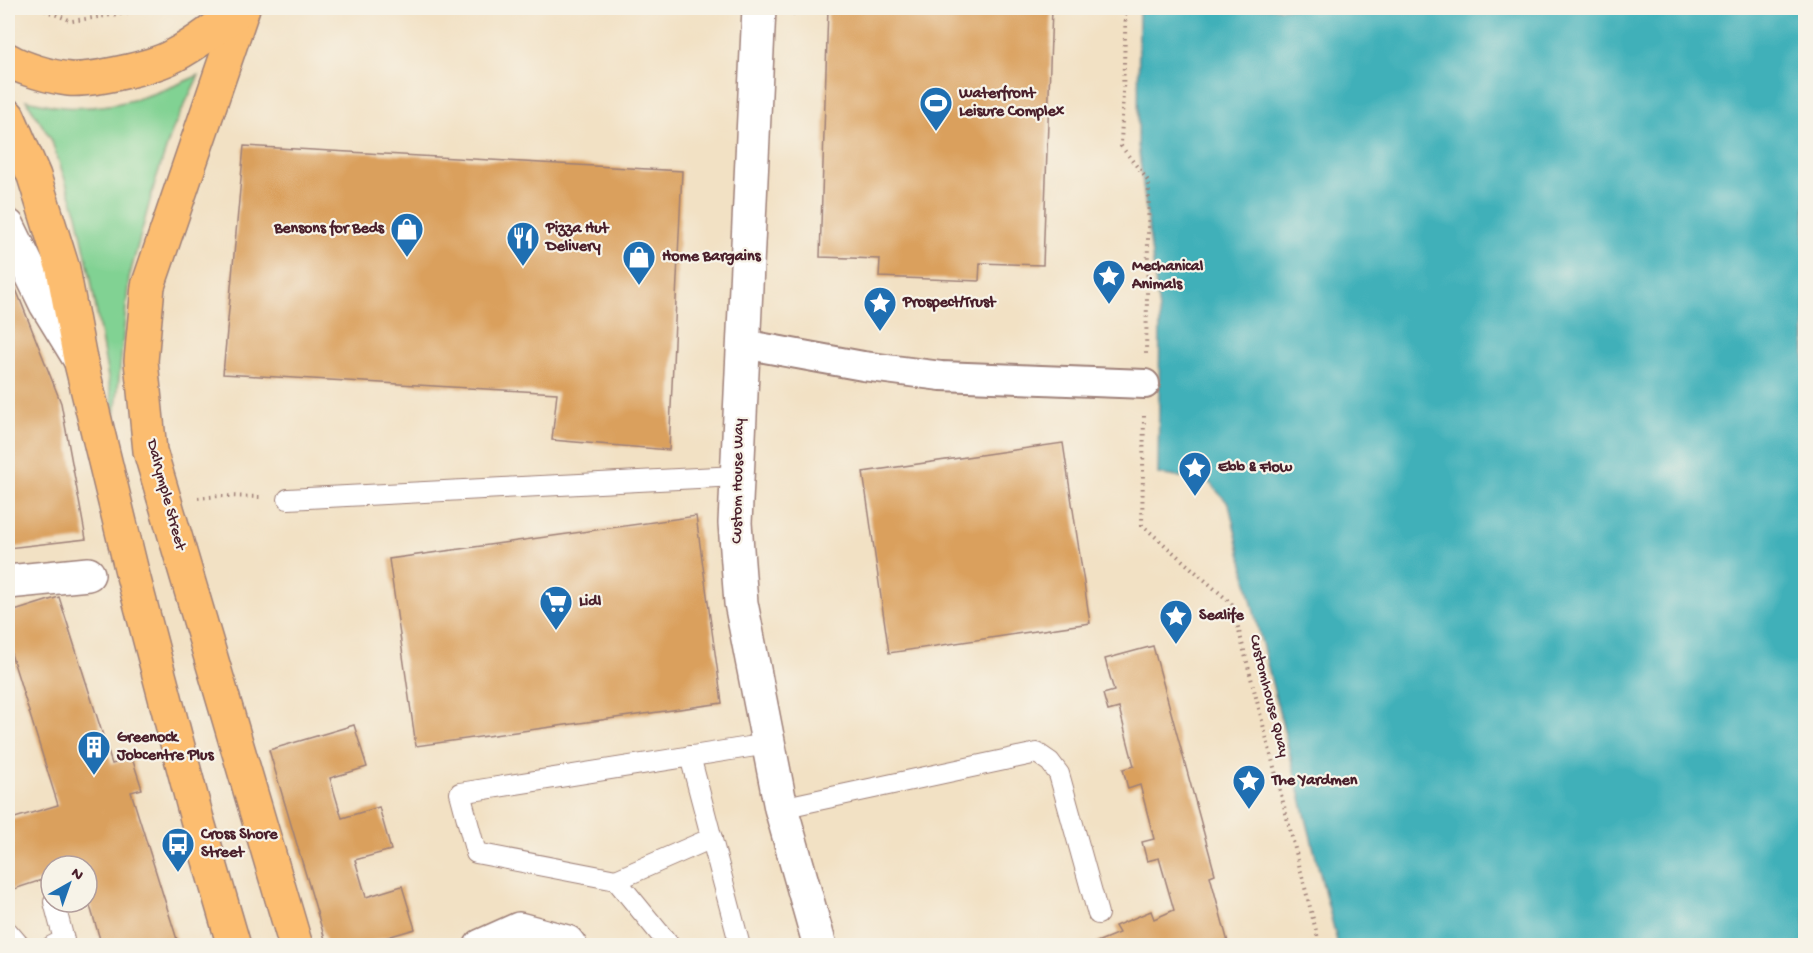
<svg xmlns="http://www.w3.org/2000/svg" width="1813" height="953" font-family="'Gochi Hand',sans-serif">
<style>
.green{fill:#81d293;stroke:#66785f;stroke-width:1.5}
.water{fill:#3fb0b9;stroke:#446872;stroke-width:1.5}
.building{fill:#daa05d}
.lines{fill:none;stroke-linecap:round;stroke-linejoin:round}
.service-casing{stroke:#9e8078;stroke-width:22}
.pedestrian-casing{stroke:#9e8078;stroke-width:32}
.minor-casing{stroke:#9e8078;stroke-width:36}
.trunk-casing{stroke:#9e8078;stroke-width:36}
.path{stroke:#9e8078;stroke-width:4;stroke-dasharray:1.5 4.5;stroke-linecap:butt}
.service{stroke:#fff;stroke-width:20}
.pedestrian{stroke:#fff;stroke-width:28}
.minor{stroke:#fff;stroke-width:33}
.trunk{stroke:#fcbd6f;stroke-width:33}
.labels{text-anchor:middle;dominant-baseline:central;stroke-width:4.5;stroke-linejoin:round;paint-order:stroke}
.poi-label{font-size:16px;font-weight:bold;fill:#4a1f2b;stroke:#f7f3e8;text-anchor:start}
.street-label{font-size:16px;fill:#4a1f2b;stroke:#f7f3e8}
</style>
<rect width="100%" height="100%" fill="#f7f3e8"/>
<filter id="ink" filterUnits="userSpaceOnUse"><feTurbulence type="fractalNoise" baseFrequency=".0167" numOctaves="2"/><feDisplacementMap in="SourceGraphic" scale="12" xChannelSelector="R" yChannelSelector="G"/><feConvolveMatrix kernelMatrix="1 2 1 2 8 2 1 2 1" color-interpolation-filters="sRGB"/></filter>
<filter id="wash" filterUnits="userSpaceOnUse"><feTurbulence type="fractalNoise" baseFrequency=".008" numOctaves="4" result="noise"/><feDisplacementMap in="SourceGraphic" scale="24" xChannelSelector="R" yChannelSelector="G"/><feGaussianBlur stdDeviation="1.35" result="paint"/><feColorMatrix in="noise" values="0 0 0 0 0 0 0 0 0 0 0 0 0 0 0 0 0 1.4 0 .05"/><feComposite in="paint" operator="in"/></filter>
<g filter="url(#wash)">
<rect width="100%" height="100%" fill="#f2e1c4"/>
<path class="green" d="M199,75l-27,56 -17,51 -26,96 -14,140 -25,-144 -13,-60 -26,-75 -25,-39c12,2 25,6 37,7 48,4 93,-12 136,-32z"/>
<path class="water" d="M1139,8h666v937h-467l-85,-337 -24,-104 -25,-27h-27l-19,-3 2,-155 -22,-174z"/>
<g id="blocks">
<g class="building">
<path d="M828,8h224l-9,257 -63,-2 -1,18 -100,-4 1,-18 -60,-2z"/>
<path d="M244,146l438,25 -13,279 -117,-10 5,-47 -334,-19z"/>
<path d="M8,269l53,134 25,136 -78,9z"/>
<path d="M1063,443l27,180 -201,30 -26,-181z"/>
<path d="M696,516l26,187 -306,43 -27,-187z"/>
<path d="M59,597l53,167 20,-6 10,31 -11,3 48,154h-77l-15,-50v-30h-36v11l-43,14v-71l50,-15 -50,-161v-31z"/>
<path d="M1153,646l62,228 -5,2 19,70h-130l-2,-4 22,-9 -4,-7 36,-15 3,8 20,-9 -15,-52 -12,3 -5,-19 12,-3 -14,-54 -12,4 -5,-20 11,-3 -15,-58 -11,3 -5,-17 11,-3 -9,-32z"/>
<path d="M354,725l13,42 -37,11 12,40 37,-11 12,43 -36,10 11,37 36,-11 13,43 -58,17h-30l-58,-196z"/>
</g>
</g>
</g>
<g filter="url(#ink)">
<use href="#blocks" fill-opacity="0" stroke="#9e8078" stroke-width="1.5"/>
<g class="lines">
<defs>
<g id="service">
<path d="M288,499l449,-23"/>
<path d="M690,756l50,190"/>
<path d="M781,808l256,-55 13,9 9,12 39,140"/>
<path d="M616,880l96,-42"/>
<path d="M8,932l12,14"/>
<path d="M52,946l12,-6 -10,-38"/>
<path d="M670,946l-54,-66 -140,-27 -16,-60 308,-49"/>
</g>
<path id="pedestrian" d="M743,344l120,22 78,10 204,8"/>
<g id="minor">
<path d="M759,8l-24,515 6,80 40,205 39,138"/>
<path d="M8,226l38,78 33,54"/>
<path d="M8,582l80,-8"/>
<path d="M481,946l38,-17 48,13 3,4"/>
</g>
<g id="trunk">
<path d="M243,8l-95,278 -7,75 9,90 146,495"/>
<path d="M8,60c15,9 43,17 61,19 22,2 85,-12 104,-23 25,-13 46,-30 68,-48"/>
<path d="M8,116l26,60 29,93 17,90 52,213 65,247 37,127"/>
</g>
</defs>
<use href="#service" class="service-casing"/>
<use href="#pedestrian" class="pedestrian-casing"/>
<use href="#minor" class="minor-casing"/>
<use href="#trunk" class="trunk-casing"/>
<g class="path">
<path d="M39,8l33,13 85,-13"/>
<path d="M1126,8l-5,138 28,36 -3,172"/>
<path d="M792,14l9,-6"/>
<path d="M1144,416l-2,109 90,79 88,342"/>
<path d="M198,498l22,-2 42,1"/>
</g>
<use href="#service" class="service"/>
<use href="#pedestrian" class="pedestrian"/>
<use href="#minor" class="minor"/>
<use href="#trunk" class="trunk"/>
</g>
</g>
<defs>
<symbol id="stadium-pin" viewBox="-11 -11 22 30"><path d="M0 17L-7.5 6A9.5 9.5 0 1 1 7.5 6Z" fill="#1f6fb2" stroke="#f7f3e8"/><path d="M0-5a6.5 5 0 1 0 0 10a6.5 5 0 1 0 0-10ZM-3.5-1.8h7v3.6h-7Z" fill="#fff"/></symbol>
<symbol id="shop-pin" viewBox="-11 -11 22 30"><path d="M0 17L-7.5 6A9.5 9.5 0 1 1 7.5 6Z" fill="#1f6fb2" stroke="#f7f3e8"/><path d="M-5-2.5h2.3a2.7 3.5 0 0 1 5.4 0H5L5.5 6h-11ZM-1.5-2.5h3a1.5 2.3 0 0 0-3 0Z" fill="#fff"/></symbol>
<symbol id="restaurant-pin" viewBox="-11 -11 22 30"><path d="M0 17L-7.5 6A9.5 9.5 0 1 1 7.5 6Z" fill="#1f6fb2" stroke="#f7f3e8"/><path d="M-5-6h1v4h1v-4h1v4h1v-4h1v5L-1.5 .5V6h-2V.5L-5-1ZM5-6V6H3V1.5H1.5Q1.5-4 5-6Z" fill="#fff"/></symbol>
<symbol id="sight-pin" viewBox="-11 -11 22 30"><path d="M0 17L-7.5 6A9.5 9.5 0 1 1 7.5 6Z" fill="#1f6fb2" stroke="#f7f3e8"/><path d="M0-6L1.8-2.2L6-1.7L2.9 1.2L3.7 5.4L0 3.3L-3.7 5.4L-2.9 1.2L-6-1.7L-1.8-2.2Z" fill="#fff"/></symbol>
<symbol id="supermarket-pin" viewBox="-11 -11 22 30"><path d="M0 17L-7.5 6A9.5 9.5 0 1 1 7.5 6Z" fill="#1f6fb2" stroke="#f7f3e8"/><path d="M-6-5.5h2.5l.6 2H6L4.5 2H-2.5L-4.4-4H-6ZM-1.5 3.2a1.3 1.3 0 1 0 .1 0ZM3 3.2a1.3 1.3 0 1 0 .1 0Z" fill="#fff"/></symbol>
<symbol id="building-pin" viewBox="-11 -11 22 30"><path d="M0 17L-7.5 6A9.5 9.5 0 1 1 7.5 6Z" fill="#1f6fb2" stroke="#f7f3e8"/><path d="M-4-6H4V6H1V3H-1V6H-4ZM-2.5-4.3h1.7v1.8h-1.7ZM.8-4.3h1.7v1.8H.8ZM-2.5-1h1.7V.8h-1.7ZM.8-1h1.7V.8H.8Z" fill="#fff"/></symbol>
<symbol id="bus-pin" viewBox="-11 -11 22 30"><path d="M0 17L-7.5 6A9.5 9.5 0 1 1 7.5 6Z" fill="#1f6fb2" stroke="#f7f3e8"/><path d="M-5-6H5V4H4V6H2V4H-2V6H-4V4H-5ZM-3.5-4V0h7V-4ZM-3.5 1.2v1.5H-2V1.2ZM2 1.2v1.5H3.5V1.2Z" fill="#fff"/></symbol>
</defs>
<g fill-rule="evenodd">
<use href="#stadium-pin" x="917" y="84" width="38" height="52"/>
<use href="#shop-pin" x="388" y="210" width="38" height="52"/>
<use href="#restaurant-pin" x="504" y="219" width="38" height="52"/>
<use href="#shop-pin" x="620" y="238" width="38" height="52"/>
<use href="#sight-pin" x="1090" y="257" width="38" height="52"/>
<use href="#sight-pin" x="861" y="284" width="38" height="52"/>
<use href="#sight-pin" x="1176" y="449" width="38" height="52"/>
<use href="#supermarket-pin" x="537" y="583" width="38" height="52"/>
<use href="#sight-pin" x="1157" y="597" width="38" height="52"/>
<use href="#building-pin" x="75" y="728" width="38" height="52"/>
<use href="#sight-pin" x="1230" y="762" width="38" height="52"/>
<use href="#bus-pin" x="159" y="825" width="38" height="52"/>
</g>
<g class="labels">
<g class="poi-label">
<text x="959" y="94">Waterfront<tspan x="959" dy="18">Leisure Complex</tspan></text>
<text x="384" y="229" text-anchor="end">Bensons for Beds</text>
<text x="546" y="229">Pizza Hut<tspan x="546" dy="18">Delivery</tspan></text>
<text x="662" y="257">Home Bargains</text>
<text x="1132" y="267">Mechanical<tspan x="1132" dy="18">Animals</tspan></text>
<text x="903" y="303">Prospect/Trust</text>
<text x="1218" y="468">Ebb &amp; Flow</text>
<text x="579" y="602">Lidl</text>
<text x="1199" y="616">Sealife</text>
<text x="117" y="738">Greenock<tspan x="117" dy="18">Jobcentre Plus</tspan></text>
<text x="1272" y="781">The Yardmen</text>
<text x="201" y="835">Cross Shore<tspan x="201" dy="18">Street</tspan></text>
</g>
<g class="street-label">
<text transform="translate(739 481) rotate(-89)">Custom House Way</text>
<text transform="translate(165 495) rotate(75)">Dalrymple Street</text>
<text transform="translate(1268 696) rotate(76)">Customhouse Quay</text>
</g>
</g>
<rect width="1813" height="953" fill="none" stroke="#f7f3e8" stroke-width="30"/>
<g transform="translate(69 884) rotate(40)"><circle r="28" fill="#f7f3e8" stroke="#b29e9c" stroke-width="1.5"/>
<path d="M0-4.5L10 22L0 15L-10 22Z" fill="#1f6fb2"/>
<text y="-9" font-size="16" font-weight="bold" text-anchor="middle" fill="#4a1f2b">N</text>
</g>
</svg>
